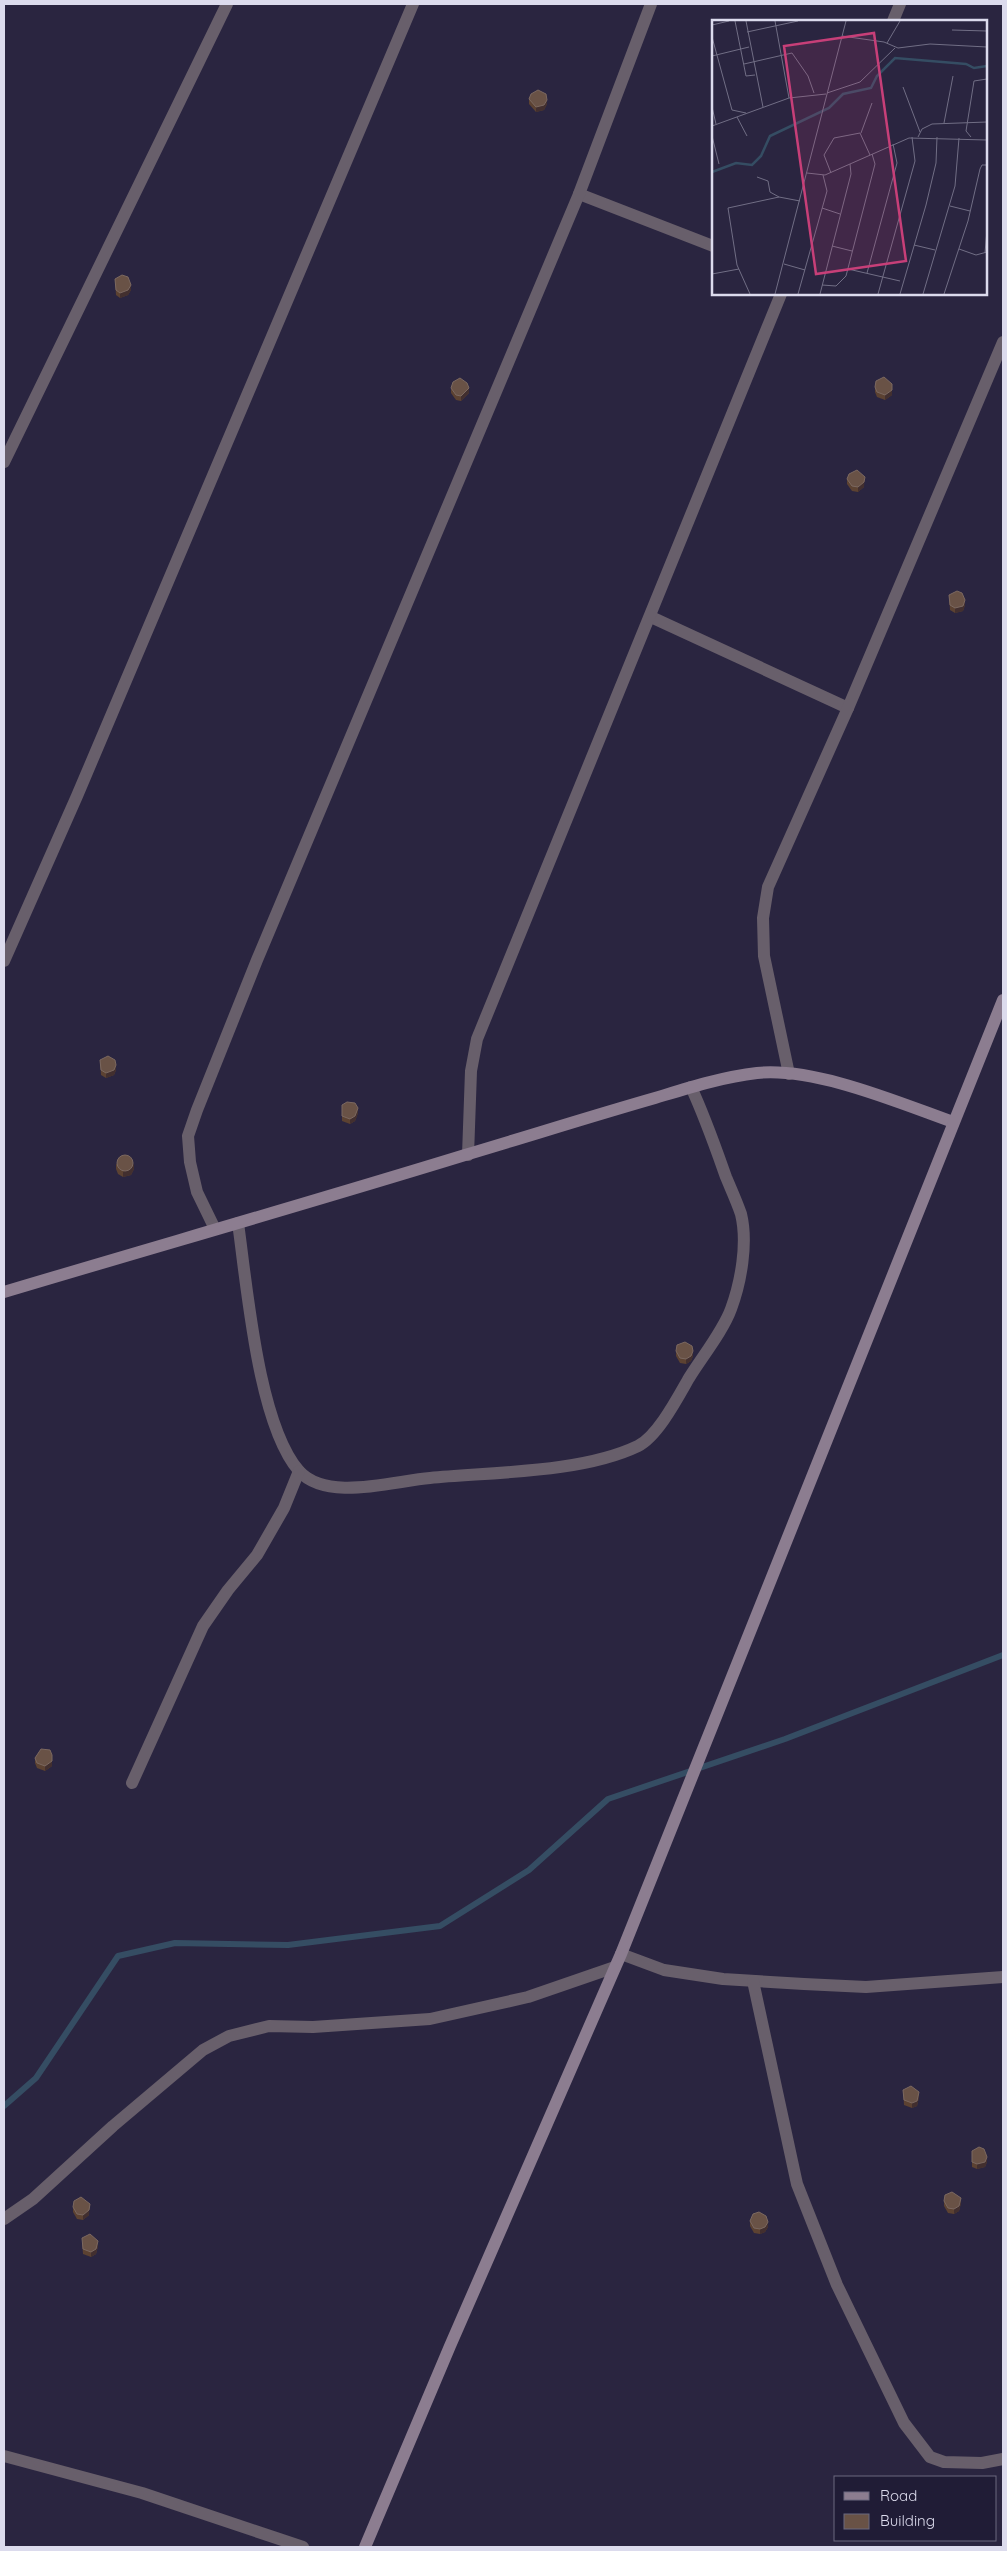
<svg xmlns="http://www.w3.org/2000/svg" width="1007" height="2551" font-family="Quicksand,sans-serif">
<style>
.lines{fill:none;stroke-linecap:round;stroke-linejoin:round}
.stream{stroke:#354d63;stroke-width:6}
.street{stroke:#685f6b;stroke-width:12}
.secondary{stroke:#8c7d90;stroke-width:12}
.wall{fill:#5c4232}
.shaded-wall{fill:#422f2f}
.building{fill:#695246;stroke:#7b6860}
.inset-river{fill:none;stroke:#354d63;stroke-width:2.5}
.inset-road{fill:none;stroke:#716e85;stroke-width:1}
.view{fill:#c73f78;fill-opacity:0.15;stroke:#c73f78;stroke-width:2.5}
.inset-edge{fill:none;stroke:#dcdbed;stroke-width:2.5}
</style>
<rect width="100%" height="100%" fill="#2a2540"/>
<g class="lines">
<path class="stream" d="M4,2106l32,-28 82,-122 57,-13 113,2 152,-19 89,-56 79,-71 177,-60 218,-84"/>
<g class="street">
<path d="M893,21l7,-17"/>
<path d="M579,194l134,52"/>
<path d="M4,462l223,-458"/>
<path d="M651,617l197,91"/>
<path d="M4,961l73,-165 336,-792"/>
<path d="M789,1074l-25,-118 -1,-38 5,-31 80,-179 155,-366"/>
<path d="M468,1155l3,-84 6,-32 304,-745"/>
<path d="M238,1223c9,63 20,201 61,248 28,31 94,10 131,7 62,-6 152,-5 208,-32 20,-10 40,-49 51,-68 13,-21 34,-47 42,-69 10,-27 17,-66 10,-95 -4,-12 -10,-25 -15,-37 -11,-31 -21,-60 -35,-90"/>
<path d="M215,1229l-18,-37 -7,-30 -2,-26 9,-26 60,-150 322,-766 72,-190"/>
<path d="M132,1783l71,-157 25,-36 29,-35 27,-47 15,-37"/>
<path d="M621,1954l43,16 59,9 81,5 62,3 137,-10"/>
<path d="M753,1981l44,203 40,101 67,138 26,34 14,5 38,1 21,-4"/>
<path d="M4,2219l29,-20 80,-73 90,-76 26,-14 40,-10 44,1 117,-8 98,-22 87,-30"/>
<path d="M4,2456l138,37 161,54"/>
</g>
<g class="secondary">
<path d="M4,1292c154,-46 308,-90 461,-137 64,-19 127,-39 190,-57 33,-10 67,-21 102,-25 58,-6 140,29 196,49"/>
<path d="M365,2547l85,-201 171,-392 382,-954"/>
</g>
</g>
<g class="wall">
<path d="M529,99l18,5 -3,6 -8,2 -7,-8z"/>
<path d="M115,279l16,11 -3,5 -8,3 -4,-3z"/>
<path d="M875,387l17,8 -7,5 -8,-3 -2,-5z"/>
<path d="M451,388l18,5 -8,8 -5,-1 -5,-7z"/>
<path d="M847,479l17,8 -6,5 -6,-1 -5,-7z"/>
<path d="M949,595l16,10 -2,6 -8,2 -5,-3z"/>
<path d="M100,1060l16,10 -2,5 -8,3 -5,-3z"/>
<path d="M342,1105l16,8 -3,8 -5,3 -8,-3z"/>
<path d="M116,1164l18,5 -3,6 -8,2 -5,-3 -2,-5z"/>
<path d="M676,1351l17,5 -2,5 -5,3 -6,-1 -4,-7z"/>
<path d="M35,1758l17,8 -7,5 -8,-3 -2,-5z"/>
<path d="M903,2090l16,7 -2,9 -5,2 -8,-3z"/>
<path d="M972,2151l15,11 -2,5 -8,2 -5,-2z"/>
<path d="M944,2201l17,2 -2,8 -5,3 -6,-1 -4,-7z"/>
<path d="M73,2207l16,8 -6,5 -6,-1 -4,-7z"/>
<path d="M750,2221l18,6 -3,5 -5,2 -6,-1 -4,-7z"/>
<path d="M82,2243l16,3 -2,8 -5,3 -8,-3z"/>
</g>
<g class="shaded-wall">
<path d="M547,100v4l-3,6 -8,2v-5z"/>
<path d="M131,285v5l-3,5 -8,3v-5z"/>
<path d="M892,384v11l-7,5v-5z"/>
<path d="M469,388v5l-8,8v-5z"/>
<path d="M865,477l-1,10 -6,5v-5z"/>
<path d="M965,600v5l-2,6 -8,2v-5z"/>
<path d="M116,1065v5l-2,5 -8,3v-5z"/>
<path d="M358,1108v5l-3,8 -5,3v-5z"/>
<path d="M134,1164v5l-3,6 -8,2v-5z"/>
<path d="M693,1351v5l-2,5 -5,3v-5z"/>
<path d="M52,1755v11l-7,5v-5z"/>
<path d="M919,2092v5l-2,9 -5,2v-5z"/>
<path d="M987,2157v5l-2,5 -8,2v-5z"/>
<path d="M961,2198v5l-2,8 -5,3v-5z"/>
<path d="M90,2204l-1,11 -6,5v-5z"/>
<path d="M768,2222v5l-3,5 -5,2v-5z"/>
<path d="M98,2241v5l-2,8 -5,3v-5z"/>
</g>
<g class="building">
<path d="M538,90l8,4 1,6 -3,5 -8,2 -7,-8 2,-5z"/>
<path d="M122,275l6,2 3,8 -3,5 -8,3 -4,-3 -1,-11z"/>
<path d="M884,377l8,7v6l-7,5 -8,-3 -2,-5 1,-6z"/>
<path d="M460,378l7,5 2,5 -8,8 -5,-1 -5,-7 2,-6z"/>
<path d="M857,470l8,7 -1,5 -6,5 -6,-1 -5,-7 2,-5z"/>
<path d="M957,591l5,2 3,7 -2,6 -8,2 -5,-3 -1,-10z"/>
<path d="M108,1056l7,4 1,5 -2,5 -8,3 -5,-3 -1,-10z"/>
<path d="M347,1102l8,1 3,5 -3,8 -5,3 -8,-3v-11z"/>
<circle cx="125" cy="1163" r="8"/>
<path d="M685,1342l7,4 1,5 -2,5 -5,3 -6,-1 -4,-7 1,-6z"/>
<path d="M41,1749l9,1 2,5v6l-7,5 -8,-3 -2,-5z"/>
<path d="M911,2086l8,6 -2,9 -5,2 -8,-3 -1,-10z"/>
<path d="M979,2147l5,2 3,8 -2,5 -8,2 -5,-2v-11z"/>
<path d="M952,2192l9,6 -2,8 -5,3 -6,-1 -4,-7 1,-6z"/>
<path d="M81,2197l9,7 -1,6 -6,5 -6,-1 -4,-7 1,-6z"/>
<path d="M759,2212l7,4 2,6 -3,5 -5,2 -6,-1 -4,-7 3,-7z"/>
<path d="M90,2234l8,7 -2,8 -5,3 -8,-3 -1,-11z"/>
</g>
<g transform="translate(712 20)">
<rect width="275" height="275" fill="#2a2540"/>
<path class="inset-river" d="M0,152l24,-9 16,2 9,-9 9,-20 59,-28 14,-14 28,-6 6,-12 18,-18 71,6 8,4 13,-2"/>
<path class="inset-road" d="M23,1l11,55 9,-1M34,1l17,86M63,1l14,77M0,5l17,-4M240,10l35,1M35,12l51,-11M130,16l42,6 14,6 32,-4 57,3M0,17l20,73 14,3M175,23l13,-22M0,36l37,-9M32,44l48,-11 16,23 6,17M191,67l17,45M115,73l33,-11 35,-34M0,87l4,17M25,97l10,19M232,103l9,-47M0,106l77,-28 37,-4M149,113l11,-30M0,116l7,28M206,117l4,-8 10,-5 55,-2M259,117l-5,-6 8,-50 13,-2M95,153l18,2 84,-37 78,2M119,153l-7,-18 10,-17 26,-5 10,22M45,157l11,4 2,11 9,5M238,186l20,5M110,188l18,6M202,225l21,5M120,226l20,5M247,229l17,6 11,-3M273,233l2,-23M72,244l21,6M136,249l52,12M155,253l30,-110 -4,-19M0,254l27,-5M110,265l14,1 10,-10 29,-112 -3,-10M38,274l-13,-29 -9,-57 51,-11 21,4M63,274l71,-273M86,274l29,-103 -4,-16M108,274l31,-120 -1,-10M166,274l37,-133 -3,-24M188,274l26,-89 10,-42 1,-26M211,274l32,-108 4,-48M232,274l24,-73 12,-52 2,-4h5"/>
<path class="view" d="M162,13l32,228 -90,13 -32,-228z"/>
<rect width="275" height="275" class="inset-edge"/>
</g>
<rect width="1007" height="2551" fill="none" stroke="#dcdbed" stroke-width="10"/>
<rect x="834" y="2476" width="162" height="65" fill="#201c36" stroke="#6b687f"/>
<rect x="844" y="2492" width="25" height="8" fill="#8c7d90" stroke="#6b687f"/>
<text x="880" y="2501" font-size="15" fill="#dcdbed">Road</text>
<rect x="844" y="2514" width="25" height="15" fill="#695246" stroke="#6b687f"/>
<text x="880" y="2526" font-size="15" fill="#dcdbed">Building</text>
</svg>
